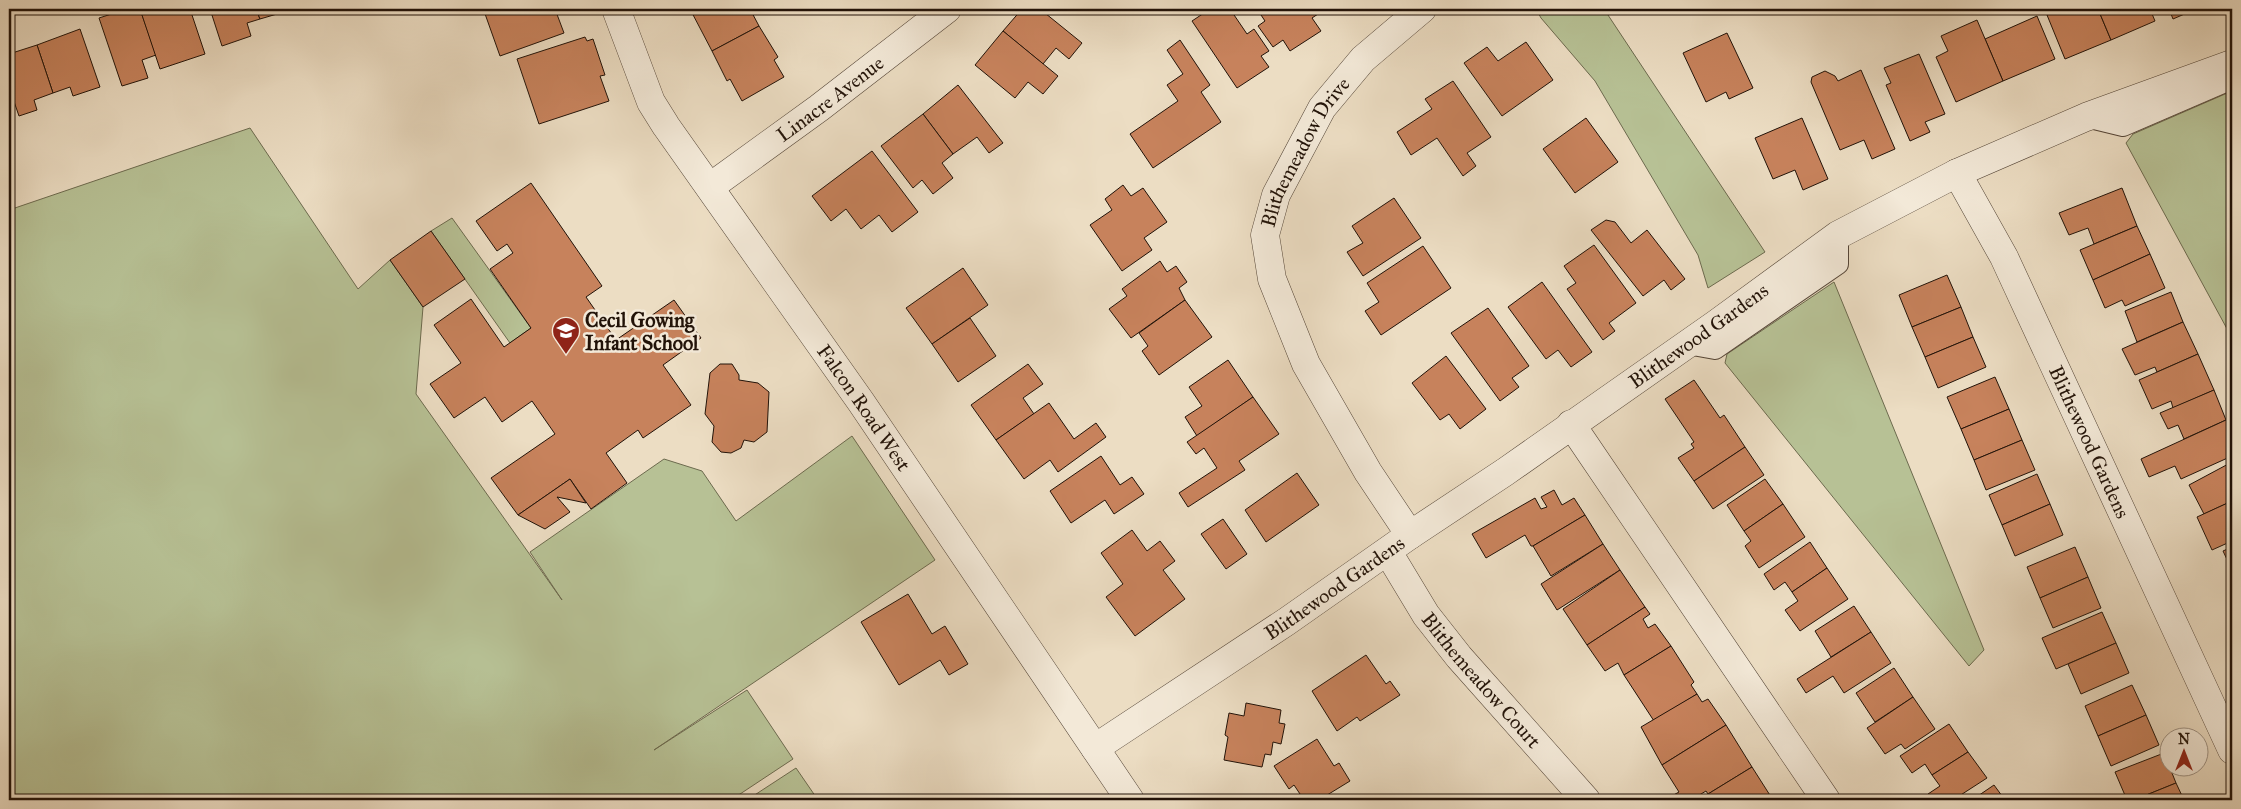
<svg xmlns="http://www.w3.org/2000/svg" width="2241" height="809" font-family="'IM FELL Great Primer',serif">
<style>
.green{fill:#b7c195;stroke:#6c6a4e}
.building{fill:#c7825c;stroke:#211208}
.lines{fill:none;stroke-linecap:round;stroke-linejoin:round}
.service-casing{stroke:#544537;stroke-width:22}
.minor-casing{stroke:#544537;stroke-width:29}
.service{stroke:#f3e9d8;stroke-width:20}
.minor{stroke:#f3e9d8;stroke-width:28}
.labels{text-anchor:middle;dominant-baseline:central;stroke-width:5;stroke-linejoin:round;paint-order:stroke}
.street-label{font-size:20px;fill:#211208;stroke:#f3e9d8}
.poi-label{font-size:20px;font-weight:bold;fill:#211208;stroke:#f3e9d8;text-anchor:start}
</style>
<rect width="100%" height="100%" fill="#ecddc3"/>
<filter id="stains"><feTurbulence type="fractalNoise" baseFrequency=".004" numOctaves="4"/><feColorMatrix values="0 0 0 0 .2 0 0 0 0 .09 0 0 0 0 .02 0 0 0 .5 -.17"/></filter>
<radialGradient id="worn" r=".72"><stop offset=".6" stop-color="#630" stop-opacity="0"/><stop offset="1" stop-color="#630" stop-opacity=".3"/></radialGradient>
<g class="green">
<path d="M1536,9h68l161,243 -57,36 -10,-33 -103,-174 -54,-63z"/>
<path d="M2232,91v247l-106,-195 7,-9z"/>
<path d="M250,128l108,161 32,-29 33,47 -7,87 146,206 -32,-48 134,-93 38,12 34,50 116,-85 83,124 -281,190 93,-60 46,69 -62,41h-722v-590z"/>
<path d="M452,218l79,110 -21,15 -79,-112z"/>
<path d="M1834,282l150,368 -15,16 -244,-303 2,-9z"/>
<path d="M796,768l22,32h-71z"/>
</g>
<g class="building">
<path d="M127,9h13l16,46 -14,5 6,18 -26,8 -23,-68z"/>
<path d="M140,9h50l15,45 -45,15z"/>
<path d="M210,9h46l4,10 -13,4 4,13 -29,10z"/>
<path d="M256,9h38l-34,10z"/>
<path d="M489,9h66l9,24 -64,23 -16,-45z"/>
<path d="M690,9h60l9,17 -47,25z"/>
<path d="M1022,9h18l42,34 -13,16 -13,-11 -13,16 -40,-33z"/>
<path d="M1210,9h20l17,25 7,-5 15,22 -8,5 8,11 -32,21 -45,-67z"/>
<path d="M1257,9h58l3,5 -6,4 9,13 -31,20 -7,-11 -10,7 -15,-21 7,-5z"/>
<path d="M2062,9h36l13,31 -46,19 -18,-44z"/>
<path d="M2098,9h52l5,12 -44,19z"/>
<path d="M2169,9h27l-23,10z"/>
<path d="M2037,16l18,43 -52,22 -18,-42z"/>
<path d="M1977,20l26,61 -47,21 -20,-45 12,-6 -7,-15z"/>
<path d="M759,26l19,31 -4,3 10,17 -42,24 -12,-22 -3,2 -15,-30z"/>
<path d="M80,29l20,58 -27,9 -3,-9 -17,6 -16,-48z"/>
<path d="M1003,31l55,45 -15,18 -15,-12 -13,16 -40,-33z"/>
<path d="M1727,33l26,55 -24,11 -3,-7 -20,10 -23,-49z"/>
<path d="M585,37l2,4 6,-2 12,36 -5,1 9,25 -70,23 -22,-65z"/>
<path d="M1180,40l30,45 -9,7 20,30 -68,46 -23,-34 48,-33 -11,-16 16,-11 -16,-24z"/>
<path d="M1526,42l27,38 -51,36 -38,-53 23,-16 11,14z"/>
<path d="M37,45l16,48 -19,7 3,10 -18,6 -10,-29v-33z"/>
<path d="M1919,54l26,60 -20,8 5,10 -20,9 -24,-56 5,-2 -7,-15z"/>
<path d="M1861,70l34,79 -23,10 -8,-19 -24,10 -29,-68 1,-5 13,-6 10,5 3,5z"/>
<path d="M1453,81l38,56 -24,16 9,13 -13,10 -26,-38 -26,17 -14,-23 35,-23 -7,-10z"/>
<path d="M958,85l45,58 -14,10 -12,-16 -24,17 -30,-40z"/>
<path d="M923,114l30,40 -11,9 11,15 -20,16 -11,-14 -9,8 -32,-42z"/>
<path d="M1586,118l32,44 -43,31 -32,-44z"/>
<path d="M1802,118l26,61 -25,11 -8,-20 -22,9 -18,-41z"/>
<path d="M872,151l46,61 -26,20 -13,-17 -18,14 -15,-20 -15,12 -19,-25z"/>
<path d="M531,183l71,103 -16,11 30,43 58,-40 27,38 -38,27 28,40 -48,33 -5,-8 -32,23 21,30 -36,26 -21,-30 -52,36 -27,-37 64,-44 -23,-33 -30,21 -17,-25 -31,21 -24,-34 31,-21 -27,-38 37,-26 33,48 27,-19 -41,-59 23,-16 -6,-9 -10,7 -21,-30z"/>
<path d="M1123,185l8,11 12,-8 24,34 -23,16 8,12 -30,21 -32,-46 22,-15 -7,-11z"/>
<path d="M2122,188l15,38 -43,18 -6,-16 -19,7 -10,-22z"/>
<path d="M1394,198l27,40 -58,38 -16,-24 16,-9 -11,-17z"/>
<path d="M1606,220l9,2 16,21 16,-13 38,49 -14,11 -7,-10 -21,16 -52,-66z"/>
<path d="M2137,226l13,28 -57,26 -13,-30z"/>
<path d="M431,231l34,48 -42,28 -33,-47z"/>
<path d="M1594,245l42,58 -27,20 6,8 -12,9 -36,-51 9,-6 -12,-17z"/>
<path d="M1423,246l28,42 -70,47 -16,-24 14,-9 -12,-19z"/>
<path d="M2150,254l15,34 -40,18 -3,-6 -17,8 -12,-28z"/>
<path d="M1160,261l7,11 9,-6 11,16 -8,6 6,12 -54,38 -22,-29 18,-13 -5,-7z"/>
<path d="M963,268l25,37 -56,39 -26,-36z"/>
<path d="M1947,275l14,32 -49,20 -13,-32z"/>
<path d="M1542,282l50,70 -21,15 -13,-17 -12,9 -38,-52z"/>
<path d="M2171,292l12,30 -46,20 -12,-31z"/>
<path d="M1185,300l27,37 -53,38 -17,-24 6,-5 -9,-13z"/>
<path d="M1961,307l12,30 -48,20 -13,-30z"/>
<path d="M1488,308l41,58 -17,12 7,9 -19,14 -49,-68z"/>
<path d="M970,318l26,38 -38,26 -26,-38z"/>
<path d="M2183,322l15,32 -41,18 -2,-5 -20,8 -13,-26z"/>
<path d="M1973,337l13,30 -48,21 -13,-31z"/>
<path d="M2198,354l16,36 -41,18 -2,-7 -19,8 -13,-29z"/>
<path d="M1446,356l40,53 -26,20 -11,-15 -9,6 -28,-37z"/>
<path d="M1228,360l25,37 -56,39 -12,-19 17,-11 -13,-19z"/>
<path d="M720,364h12l7,11v5l19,3 11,9 -2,40 -13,10 -10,-2 -3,8 -10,5 -10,-1 -9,-10 2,-16 -9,-12 5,-41z"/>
<path d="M1028,364l15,20 -20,14 11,16 -38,26 -25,-35z"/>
<path d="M1995,377l14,32 -48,20 -14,-32z"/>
<path d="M1694,380l26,38 4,-3 21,32 -51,34 -16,-23 16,-10 -3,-4 3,-2 -29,-43z"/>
<path d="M2214,390l12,30 -42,19 -6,-14 -10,4 -8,-16z"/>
<path d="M1253,397l26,37 -40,27 6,9 -57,37 -9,-14 38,-25 -13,-20 -8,6 -9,-12z"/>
<path d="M1049,403l25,36 22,-16 10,14 -48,35 -8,-12 -26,19 -28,-39z"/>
<path d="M2009,409l13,31 -48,20 -13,-31z"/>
<path d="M2226,420l6,12v24l-51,23 -6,-13 -26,11 -8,-18z"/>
<path d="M2022,440l13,30 -49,20 -12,-30z"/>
<path d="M1745,447l19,28 -51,34 -19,-28z"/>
<path d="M1101,456l19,29 12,-8 12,17 -30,20 -9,-14 -34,23 -21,-32z"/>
<path d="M2232,462v39l-28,13 -15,-29z"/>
<path d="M1297,473l22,32 -53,37 -21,-32z"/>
<path d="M2037,474l13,30 -48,21 -13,-30z"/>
<path d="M570,479l16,24 -29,-6 13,15 -25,17 -27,-14z"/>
<path d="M1765,479l18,25 -39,27 -17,-26z"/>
<path d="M1554,490l8,15 12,-7 11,17 -52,31h-2l-6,-11 -39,23 -14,-24 63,-36 6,11 6,-2 -6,-10z"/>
<path d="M2232,501v40l-20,9 -15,-33z"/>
<path d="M1783,504l22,33 -46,31 -14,-22 6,-5 -7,-10z"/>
<path d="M2050,504l13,31 -48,21 -13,-31z"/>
<path d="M1585,515l18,29 -52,32 -18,-30z"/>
<path d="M1223,519l24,35 -21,15 -25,-35z"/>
<path d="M1132,530l15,21 13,-10 15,20 -12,9 22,29 -50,37 -29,-39 17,-13 -22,-31z"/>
<path d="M1810,542l17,26 -35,24 -7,-10 -11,8 -10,-16z"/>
<path d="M1603,544l17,26 -63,40 -16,-26z"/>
<path d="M2075,547l13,30 -48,21 -13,-31z"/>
<path d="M2232,547v23l-9,-19z"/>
<path d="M1827,568l21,31 -48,32 -15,-21 13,-9 -6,-9z"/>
<path d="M1620,570l25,37 -58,38 -24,-36z"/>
<path d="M2088,577l13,31 -48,20 -13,-30z"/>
<path d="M908,594l24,40 13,-8 23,38 -19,11 -9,-15 -41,25 -38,-63z"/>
<path d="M1854,606l17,26 -40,25 -16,-26z"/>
<path d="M1645,607l5,7 -7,5 5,9 7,-4 16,22 -47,29 -6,-12 -13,8 -18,-26z"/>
<path d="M2102,612l14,31 -60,26 -14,-31z"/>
<path d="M1871,632l20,31 -47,30 -11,-17 -27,17 -9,-14z"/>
<path d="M2116,643l13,30 -48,21 -13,-30z"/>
<path d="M1671,646l23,36 -3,3 6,9 -43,27 -30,-46z"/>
<path d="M1366,655l20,29 4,-3 10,14 -40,26 -3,-4 -20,14 -25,-40z"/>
<path d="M1894,668l19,29 -38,25 -19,-29z"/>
<path d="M2132,685l14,30 -48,21 -13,-30z"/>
<path d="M1697,694l5,8 6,-3 18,26 -64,40 -21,-38z"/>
<path d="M1913,697l22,32 -30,20 -4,-5 -16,10 -18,-26z"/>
<path d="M1246,703l35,7 -2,13 6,1 -4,20 -8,-2 -2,13 -6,-1 -3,13 -38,-7 4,-23 -3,-2 4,-22 15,3z"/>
<path d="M2146,715l13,30 -48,21 -13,-30z"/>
<path d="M1949,724l19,28 -36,23 -7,-11 -13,9 -12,-17z"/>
<path d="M1726,725l26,42 -44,27 -2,-3 -15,9h-21l-2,-2 11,-6 -17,-27z"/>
<path d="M1317,739l17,27 5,-3 11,18 -31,19h-15l-10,-15 -5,4 -15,-23z"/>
<path d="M1968,752l19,26 -34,22h-21l-4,-6 12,-8 -8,-11z"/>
<path d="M2164,753l12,30 -42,17h-7l-12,-28z"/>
<path d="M1752,767l21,33h-61l-4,-6z"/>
<path d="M2176,783l8,17h-50z"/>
<path d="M1994,785l11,15h-33z"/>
</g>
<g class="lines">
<defs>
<g id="service">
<path d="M2086,117l37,9 109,-47"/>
<path d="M1687,344l28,5 123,-85v-29"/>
</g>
<g id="minor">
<path id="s1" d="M616,9l35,93 15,24 195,276 269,398"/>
<path id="s2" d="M1957,173l47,84 228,493"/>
<path id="s3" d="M710,187l109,-79 128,-99"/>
<path d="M1571,424l255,376"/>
<path id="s4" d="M1410,535l-42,-63 -62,-108 -34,-85 -7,-44 11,-40 46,-87 41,-49 59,-50"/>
<path id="s5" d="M1388,552l38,63 33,42 127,143"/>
<path id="s6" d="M1095,748l191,-126 124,-87 95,-63 211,-148 122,-89 119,-62 129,-56 146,-53"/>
</g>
</defs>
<use href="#service" class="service-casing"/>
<use href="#minor" class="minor-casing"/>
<use href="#service" class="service"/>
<use href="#minor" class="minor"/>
</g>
<defs>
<symbol id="school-pin" viewBox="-11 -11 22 30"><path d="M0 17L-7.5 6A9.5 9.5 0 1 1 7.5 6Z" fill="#8f2418" stroke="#f3e9d8"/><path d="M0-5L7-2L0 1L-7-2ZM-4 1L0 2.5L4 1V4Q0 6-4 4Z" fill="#fff"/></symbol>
</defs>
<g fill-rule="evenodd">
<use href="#school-pin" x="550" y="315" width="32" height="43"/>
</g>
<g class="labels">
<g class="street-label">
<text stroke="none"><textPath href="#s3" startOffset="149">Linacre Avenue</textPath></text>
<text stroke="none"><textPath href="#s4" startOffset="429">Blithemeadow Drive</textPath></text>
<text stroke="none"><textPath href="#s6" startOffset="731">Blithewood Gardens</textPath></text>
<text stroke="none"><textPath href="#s1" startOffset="472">Falcon Road West</textPath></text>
<text stroke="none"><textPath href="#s2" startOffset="300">Blithewood Gardens</textPath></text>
<text stroke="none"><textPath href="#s6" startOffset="288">Blithewood Gardens</textPath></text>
<text stroke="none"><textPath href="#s5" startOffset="159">Blithemeadow Court</textPath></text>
</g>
<g class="poi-label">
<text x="585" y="320">Cecil Gowing<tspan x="585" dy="23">Infant School</tspan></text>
</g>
</g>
<rect width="2241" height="809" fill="none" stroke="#ecddc3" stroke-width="30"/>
<rect x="10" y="10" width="2221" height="789" fill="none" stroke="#211208" stroke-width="2.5"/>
<rect x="15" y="15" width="2211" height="779" fill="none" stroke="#211208"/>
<g transform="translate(2184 752)"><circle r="24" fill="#f3e9d8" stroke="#9f9385"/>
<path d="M0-4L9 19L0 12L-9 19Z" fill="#8f2418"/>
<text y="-8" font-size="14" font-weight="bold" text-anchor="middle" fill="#211208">N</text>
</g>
<rect width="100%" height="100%" filter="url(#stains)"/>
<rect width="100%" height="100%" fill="url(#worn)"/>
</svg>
